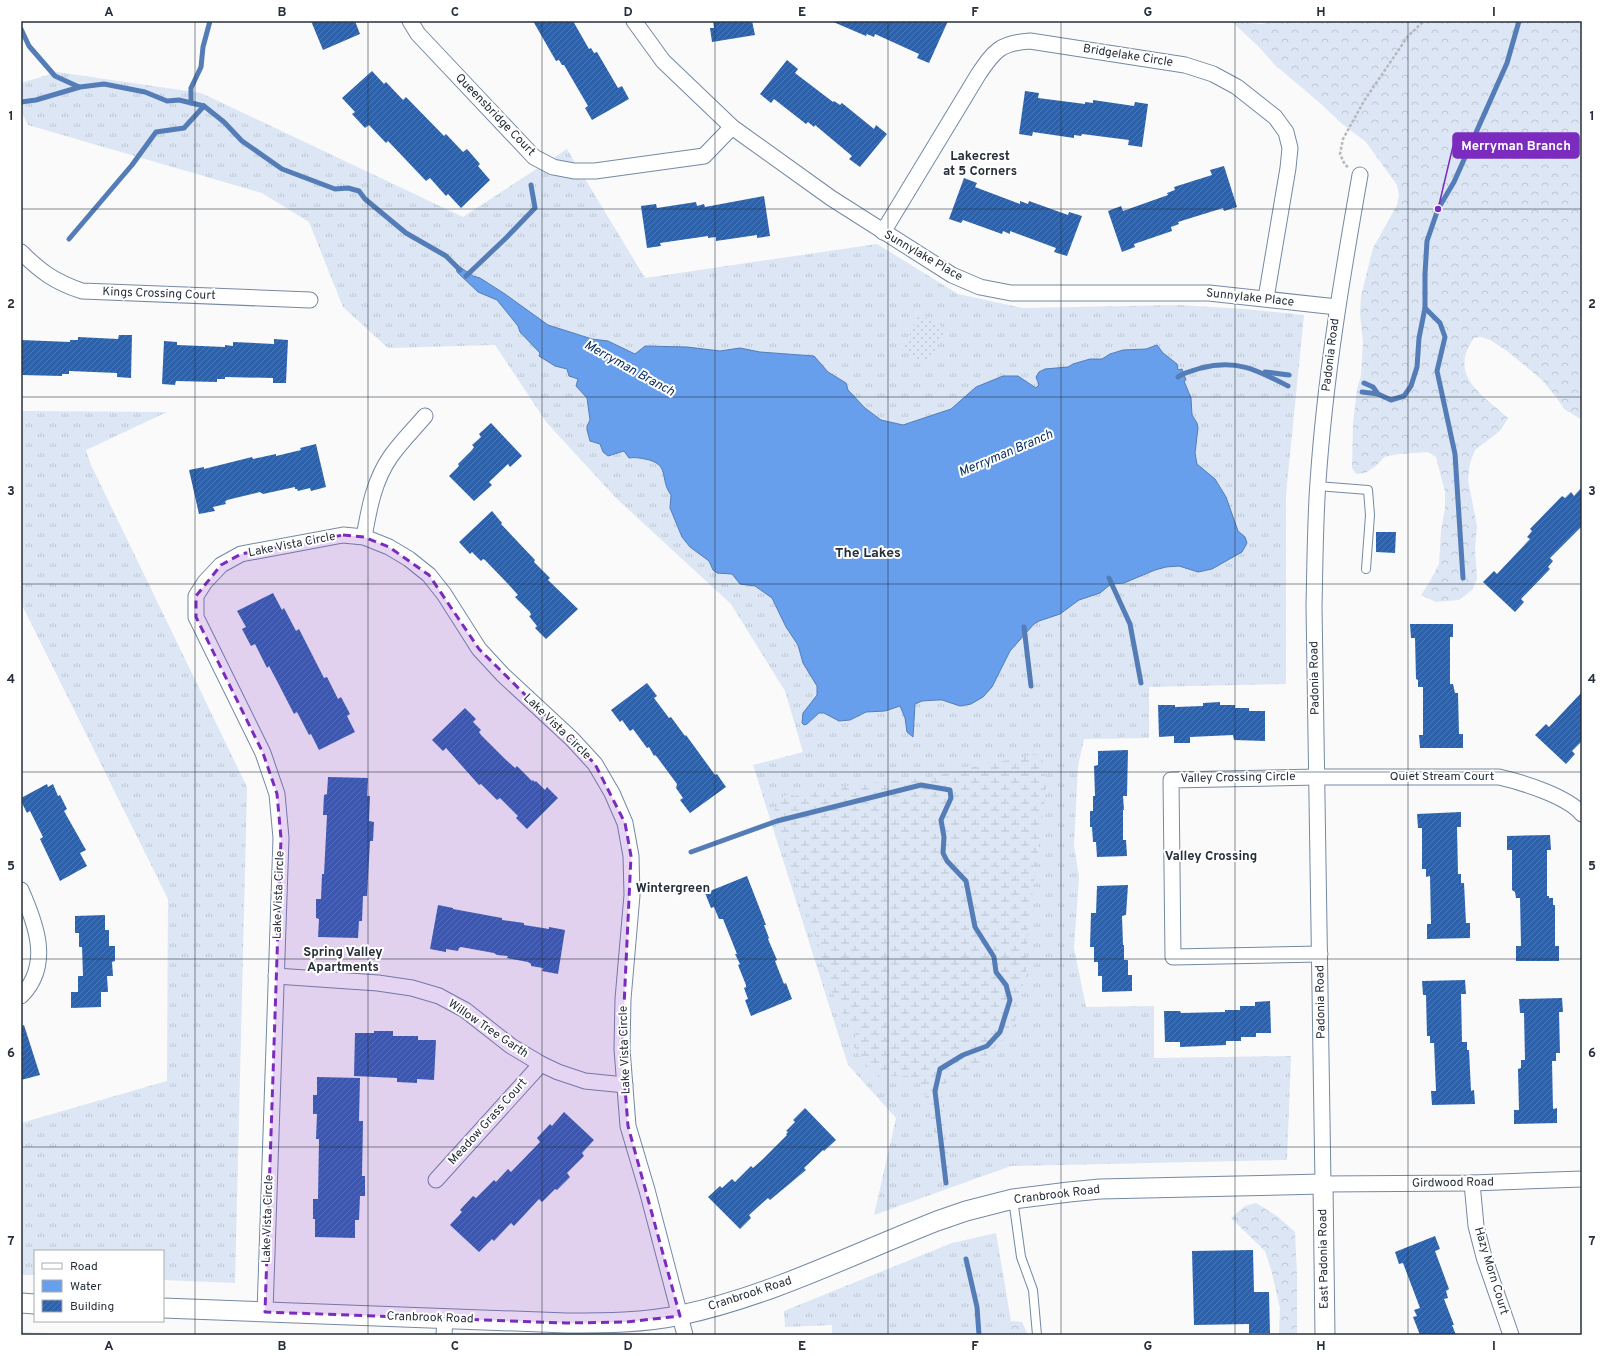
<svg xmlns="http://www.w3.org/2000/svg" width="1603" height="1356" font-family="Overpass,sans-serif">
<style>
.grass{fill:url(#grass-tufts)}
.forest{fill:url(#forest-crowns)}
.wetland{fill:url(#wetland-marsh)}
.park{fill:url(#park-dots)}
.water{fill:#689fed;stroke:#547db7}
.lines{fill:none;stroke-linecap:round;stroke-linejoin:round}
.stream{stroke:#547db7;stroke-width:5}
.building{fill:url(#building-hatch)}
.service-casing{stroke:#7589a4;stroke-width:10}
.minor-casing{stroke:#7589a4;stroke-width:17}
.tertiary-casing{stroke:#7589a4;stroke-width:21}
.path{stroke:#b5b8bc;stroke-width:2.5;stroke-dasharray:3 2;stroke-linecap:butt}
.service{stroke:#fff;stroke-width:8}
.minor{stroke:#fff;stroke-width:15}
.tertiary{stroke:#fff;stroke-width:19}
.marked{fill:#7b2cbf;fill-opacity:0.2;stroke:#7b2cbf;stroke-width:3;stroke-dasharray:8 5;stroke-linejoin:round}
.grid{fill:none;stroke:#272f3a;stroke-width:1;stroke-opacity:0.55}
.labels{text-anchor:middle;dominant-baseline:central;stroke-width:4;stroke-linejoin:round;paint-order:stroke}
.street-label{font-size:12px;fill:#272f3a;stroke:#fff}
.neighbourhood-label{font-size:13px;font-weight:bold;fill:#272f3a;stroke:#fff}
.water-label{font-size:13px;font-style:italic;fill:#0b3061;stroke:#fff}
.quarter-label{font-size:14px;font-weight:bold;fill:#272f3a;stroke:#fff}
.leader{fill:none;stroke:#7b2cbf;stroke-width:1.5}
.callout-dot{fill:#7b2cbf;stroke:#fff;stroke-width:1.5}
.callout{fill:#7b2cbf;stroke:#7b2cbf;stroke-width:1.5}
.callout-label{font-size:13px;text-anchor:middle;font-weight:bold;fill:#fff}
.neatline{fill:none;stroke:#272f3a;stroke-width:1.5}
.grid-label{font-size:13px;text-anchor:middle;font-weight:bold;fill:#272f3a}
</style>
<defs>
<pattern id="grass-tufts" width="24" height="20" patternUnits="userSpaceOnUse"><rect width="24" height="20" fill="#dce6f4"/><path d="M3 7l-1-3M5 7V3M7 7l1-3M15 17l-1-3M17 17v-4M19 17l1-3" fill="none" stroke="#bdc6d2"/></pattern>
<pattern id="forest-crowns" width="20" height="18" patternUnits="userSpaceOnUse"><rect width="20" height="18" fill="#dce6f4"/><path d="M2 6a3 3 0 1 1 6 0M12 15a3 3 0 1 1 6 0" fill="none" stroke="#bdc6d2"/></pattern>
<pattern id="wetland-marsh" width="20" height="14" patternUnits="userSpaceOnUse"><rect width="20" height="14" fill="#dce6f4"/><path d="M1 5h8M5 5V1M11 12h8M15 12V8" fill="none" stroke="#bdc6d2"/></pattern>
<pattern id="park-dots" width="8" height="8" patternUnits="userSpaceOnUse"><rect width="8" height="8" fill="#dce6f4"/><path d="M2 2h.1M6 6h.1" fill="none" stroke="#bdc6d2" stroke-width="1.8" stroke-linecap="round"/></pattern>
<pattern id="building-hatch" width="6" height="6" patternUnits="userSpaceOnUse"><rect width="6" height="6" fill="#2d61aa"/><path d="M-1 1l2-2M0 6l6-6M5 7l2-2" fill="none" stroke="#5179b0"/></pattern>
</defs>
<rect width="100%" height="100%" fill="#fafafa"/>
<g class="grass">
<path d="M57,72l144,21 262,124 104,-68 78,129 232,-34 81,50 65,14 156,-3 66,4 59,6 -18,179v190l-137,3v51l-65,1 -6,27 -4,79 5,32 -5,71 12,59 68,-1v52l137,-2 -4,104 -276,6 -137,49 22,-97 -48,-53 -95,-300 50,-13 -18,-61 -54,-87 -115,-106 -69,-75 -52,-78 -107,3 -45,-41 -34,-85 -47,-29 -234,-68 -7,-14v-28z"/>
<path d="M21,411l146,1 -81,38 5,15 156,322 -12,496 -72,-3v-29h-128v24h-14v-152l146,-42 1,-182 -147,-296z"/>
<path d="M996,1233l15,88 -24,14h-155v-10l-47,2 -1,-16 168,-68z"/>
<path d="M21,1332l72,3h-72z"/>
</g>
<g class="forest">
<path d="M1231,21l30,3 15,-3h306v399l-18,-11 -7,-11 -15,-18 -35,-29 -17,-11 -9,-3 -7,1c-27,38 9,57 34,80l-7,12 -26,20 -5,13 -2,17 9,46 -2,22 2,31 -5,11 -13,10 -23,2 -15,-7 8,-12 10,-19 2,-33 4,-23v-16l-9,-35 -8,-5 -30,2 -14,3 -8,9 -11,7 -9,1 -4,-6 1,-45 4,-33 4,-15 2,-33 -3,-29 1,-17 12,-48 24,-43 2,-10 -2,-10 -31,-43 -25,-19 -21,-20 -45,-38 -17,-19z"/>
<path d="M1256,1203l21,13 18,16 2,42v61h-18l1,-27 -8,-35 -7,-22 -34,-33 14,-12z"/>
<path d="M1011,1321l11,1 6,13h-41z"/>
</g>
<path class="wetland" d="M1035,754l5,2 3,5 3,26 -18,142 -2,47 -6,17 -5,28 -7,14 -32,31 -30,17c-10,12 2,65 4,81v5l-7,2 -3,-5c-3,-17 -12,-81 -25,-88 -10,-5 -23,-1 -33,-1l-3,-1 -16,-14 -10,-17 3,-13 -1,-4 -13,-15 -16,-33 -5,-28 -33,-94 -14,-46c2,-9 11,-22 20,-16l59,-11 53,-6 21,-1 63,-15 26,-4z"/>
<path class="park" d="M919,315l27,13 -18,36 -26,-13z"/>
<path class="water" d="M457,265l16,11 7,2 25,16 43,31 44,14 16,2 27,13 10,-8 42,1 33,4 20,-3 20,4 54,4 14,16 18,11 2,7 17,18 16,12 22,5 48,-16 25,-22 27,-11h15l18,12 3,-3 -3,-8 3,-5 6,-3 23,-2 5,-3 17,-5h12l8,-5 13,-4 23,-1 11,-4 6,8 14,11 1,6 4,-1 4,11 -2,1 7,17 1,17 5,8 1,5 -3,25 2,11 18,15 11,18 12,34 7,6 2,6 -5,9 -30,17 -14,3 -19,-6 -13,1 -11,3 -31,13 -13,1 -11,9 -21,7 -19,14 -21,7 -5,3 -24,27 -18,36 -9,10 -12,7 -11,2 -18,-6h-5l-15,1 -7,3 -2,33 -6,-5 -2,-14 -5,-12 -15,5 -19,1 -16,8 -11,1 -15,-8h-5l-12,11 -3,1 -2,-2 1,-10 14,-18v-9l-14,-23 -5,-18 -12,-18 -14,-29 -17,-12 -15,-2 -8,-10 -15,-1 -4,-3 -4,-9 -19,-14 -8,-10 -12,-29 1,-13c-12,-16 0,-31 -26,-36 -5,-1 -11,-2 -16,-1l-5,-7 -16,5 -5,-4 -3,-8 -10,-3 -3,-11v-4l3,-6 -3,-22 -11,-12 2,-7 -9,-3 -2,-7 -12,-3 -16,-10 1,-3 -20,-21 -2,-6 -21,-26 -19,-8 -21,-20 -1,-6z"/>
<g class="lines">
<g class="stream">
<path d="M21,29l8,17 26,30 24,11"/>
<path d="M21,102l15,-2 44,-13 24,-3 41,8 22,9 12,-1 25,6 20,16 18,19 40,28 53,20 13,-1 11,3 6,8 41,34 40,23 14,14"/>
<path d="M191,103v-15l10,-21 2,-20 7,-26"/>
<path d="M69,239l63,-74 24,-33 28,-4 20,-22"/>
<path d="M466,276l40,-38 29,-30 -4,-23"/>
<path d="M1425,308l15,15 5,14 -8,34 18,83 8,124"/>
<path d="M1265,372l24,3"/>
<path d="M1178,377c7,-5 15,-6 23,-9 36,-9 56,2 87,18"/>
<path d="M1364,383l9,4 5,7"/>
<path d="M1362,392l16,2 13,6 13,-4 7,-10 6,-19 2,-29 6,-30v-34l2,-33 11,-32 16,-27 53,-119 12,-42"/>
<path d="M1109,578l21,46 11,59"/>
<path d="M1024,627l7,59"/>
<path d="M691,852l86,-31 144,-36 29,5 1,8 -10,22 3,17 -1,16 4,8 19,20 9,46 19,30 2,15 10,13 4,15 -10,32 -13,14 -24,9 -23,14 -5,22 11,92"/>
<path d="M966,1259l11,48 2,28"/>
</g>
</g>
<g class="building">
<path d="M311,21h44l5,13 -37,16z"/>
<path d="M533,21h40l16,28 2,-1 3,5 3,-1 21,36 4,-2 7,13 -37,21 -7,-12 3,-2 -24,-41h-2l-3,-5 -3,1z"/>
<path d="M713,21h39l3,14 -43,7 -2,-14h4z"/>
<path d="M831,21h117l-19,42 -12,-5 2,-4 -44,-20 -1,3 -7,-3 -1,2z"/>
<path d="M787,60l11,9 -3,4 38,29 1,-1 6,4 2,-2 32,26 2,-4 11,9 -27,33 -11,-8 3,-3 -37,-31 -1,2 -6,-5 -2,2 -32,-25 -3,4 -11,-9z"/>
<path d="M372,71l12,13 2,-2 17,18 3,-3 38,39 2,-2 17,18 4,-3 13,15 -2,2 12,14 -29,28 -13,-14 -2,2 -16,-18 -4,3 -38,-40 -2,2 -17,-18 -4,3 -13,-14 3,-2 -13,-14z"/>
<path d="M1025,91l14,2 -1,5 47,6v-2l8,1v-3l41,6 1,-4 13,2 -6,43 -14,-2 1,-5 -47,-6 -1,2 -7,-1v3l-41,-6 -1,4 -13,-2z"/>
<path d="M1224,166l13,41 -13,4 -1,-3 -45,14 1,2 -8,3 1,4 -38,13 1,3 -13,5 -14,-41 13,-5 2,5 45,-16 -1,-2 8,-3 -1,-3 38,-12 -2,-5z"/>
<path d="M964,178l13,5 -2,4 45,17v-3l8,3 1,-3 39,14 1,-3 13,4 -15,40 -13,-4 2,-4 -46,-17v3l-7,-3 -1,3 -39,-14 -2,3 -12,-4z"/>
<path d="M764,196l6,40 -13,2v-3l-41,6v-4l-8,1v-2l-48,7 1,3 -14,2 -6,-42 15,-2 1,4 39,-6 1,4 7,-2 1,3z"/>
<path d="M119,335h13l-1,43 -14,-1v-4l-48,-2v3h-7v2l-41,-1v-35l49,2v-2h8v-3l40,2z"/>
<path d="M274,339l14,1 -2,43h-13v-5l-48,-1v2h-8v3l-41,-1 -1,4 -13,-1 2,-43 13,1v3l48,2v-2l8,1v-4l41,2z"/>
<path d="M491,423l31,33 -12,11 -2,-3 -19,18 3,3 -18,16 -25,-25 10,-10 -1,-2 14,-14 2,-3 -2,-2 9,-8 -2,-3z"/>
<path d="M316,444l10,43 -15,4 -1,-3 -12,3 -1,-2h-2v-2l-32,7 -3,-2 -33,8 -2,2 1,2 -13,3 2,4 -16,3 -10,-44 15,-3v2l48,-12 1,2 23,-5v2l25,-6 -1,-2z"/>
<path d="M1582,487v39l-32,32 3,3 -5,6 2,2 -29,30 3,3 -9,10 -32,-30 11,-11 3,3 33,-35 -3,-2 5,-6 -2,-2 32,-33 3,2 6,-6 3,4z"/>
<path d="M492,511l10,12 -1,1 34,36 -1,2 16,16 -2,2 30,29 -32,30 -11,-11 2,-2 -8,-10 2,-1 -1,-3 -15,-15 3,-2 -9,-10 -24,-25 -2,-1 -2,2 -9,-9 -2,2 -11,-12z"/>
<path d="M1376,532h20l-1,21 -19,-1z"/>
<path d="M273,593l9,17 2,-2 12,23 3,-2 25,49 3,-1 11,22 3,-2 9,17 -3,2 8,16 -36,18 -8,-16 -2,1 -12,-23 -3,2 -17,-33 -8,-15 -2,2 -12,-24 -4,2 -9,-17 4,-2 -9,-16z"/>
<path d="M1410,624h43v13h-3v47h3l2,9h3l1,41h4v14h-43l-1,-13h4v-48h-5v-7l-2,-1 -1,-41h-4z"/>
<path d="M647,683l10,13 -3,2 15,20 2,-1 14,19 1,-1 29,40 2,-1 9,13 -36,26 -10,-13 3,-2 -7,-10 1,-4 -20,-27 -2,-2 -1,1 -5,-9 -2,1 -14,-19 -3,2 -8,-11 -2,2 -9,-12z"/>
<path d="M1582,692v49l-10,10 3,3 -9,10 -31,-29 11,-11 3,3z"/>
<path d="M1220,702v3h15v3h14v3h16v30l-31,-1 -1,-5 -43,2v6h-16v-7l-15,1 -1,-32h17v2l28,-1v-3z"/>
<path d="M465,708l11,11 -3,3 8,8 -2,2 2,3 24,24 10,9 2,-2 15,15 1,-1 2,2 1,-1 9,9 2,-3 11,11 -31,31 -11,-11 2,-2 -18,-18 -3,2 -16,-16 -2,1 -33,-37 -3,3 -11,-11z"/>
<path d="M1128,750l-1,46h-4l1,14h-1v30h3l1,16 -30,1 -1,-15h-3l-1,-15h-2v-16h3v-15h2l-1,-30 4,-1v-14z"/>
<path d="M328,777l40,1 -1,18h3l-1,25 5,1 -1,19h-3l-3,55h-4l-1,25h-3l-1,17 -40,-1 1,-18 -3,-1v-19h5l1,-25h2l3,-59h-4l1,-20 3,-1z"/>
<path d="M47,784l1,3 5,-3 5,12 2,-1 7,14 -3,2 22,39 -6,3 7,13 -27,15 -20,-42 3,-2 -13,-26 -3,2 -6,-12v-3z"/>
<path d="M1461,812v15h-4l1,47h3v9h3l2,40h4v15l-43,1v-15h4l-1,-48 -4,1v-8h-4v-41h-4l-1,-14z"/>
<path d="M1550,835l1,15h-4v46h2v2h4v7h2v41h4v15h-43v-15h5l-1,-48h-4l-1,-6 -3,-2v-40h-5v-14z"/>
<path d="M747,876l19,49h-2l5,13 -1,1 9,21 -2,1 9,23 2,-1 6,16 -41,17 -6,-16 3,-1 -4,-11 2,-1v-2l-8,-20 2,-1 -5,-10h2l-14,-35h-4l-5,-12 -3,1 -6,-15z"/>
<path d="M1128,885l-2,30 -4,1 1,29h1v15h4v15h4v16l-30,1v-16h-4v-14h-4v-15h-4l1,-34h5l1,-27z"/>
<path d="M438,905l15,3v1l49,9v2l22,3v2l25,4v-2l16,3 -7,44 -16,-3 1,-3 -12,-2v-2l-3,-2 -21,-4 1,-2 -11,-1 -3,-2 -33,-6 -2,1 -1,3 -12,-2v3l-16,-3z"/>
<path d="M105,915v15h4v16h6v15l-3,1 1,14h-6l1,16h-7v15l-30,1v-16h7v-16h5l-1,-29h-3v-14h-4v-17z"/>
<path d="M1465,980l1,14h-5l1,48h5v8h2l2,41 3,-1 1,14 -43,1 -1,-14h5l-2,-48h-4v-7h-3l-1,-41h-3l-1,-14z"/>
<path d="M1562,998l1,14h-4l1,41h-4v8h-4l1,48 4,-1v15l-43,1v-14h5l-1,-41 3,-1v-8h4l-1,-47h-4l-1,-14z"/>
<path d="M1270,1001l1,32h-15v4h-15v4h-15v4l-46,2v-5h-15l-1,-31h16l1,2 44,-1v-2h15v-4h15v-4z"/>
<path d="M24,1025l16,50 -19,5v-54z"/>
<path d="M374,1031h19v5h25v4h18l-2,40 -17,-1v4l-20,-1v-4l-43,-2 1,-43h19z"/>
<path d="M317,1077l43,1 -1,43h4l-1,55h3v20h-5l-1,24h-4v18l-40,-1v-18h-2v-20h5l1,-60h-3l1,-25h-4v-19h4z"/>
<path d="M805,1108l31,32 -12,11 -1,-1 -19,18 2,2 -36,30 -2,-2 -19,17 2,3 -11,11 -32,-32 12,-11 2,2 10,-9 3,3 16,-16 2,2 10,-9 24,-24 -1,-1 2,-2 -2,-1 9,-9 -2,-2z"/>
<path d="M564,1112l30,28 -12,13 2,3 -17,17 3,4 -13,13 -2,-1 -13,13 -3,-3 -25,27 -3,-3 -17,18 -2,-2 -13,13 -29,-27 12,-13 -2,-2 13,-14 3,2 18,-18 2,2 12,-13 3,3 29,-30 -3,-4 13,-14 2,2z"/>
<path d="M1435,1236l5,13 -5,2 14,38 -3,2 2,7 -4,1 10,26h-2l4,10h-36l-7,-18 4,-1 -3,-6 6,-2 -17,-45 -4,1 -4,-12z"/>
<path d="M1253,1250l1,42h15l1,41h-21v-9l-55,1 -2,-74z"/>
</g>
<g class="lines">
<defs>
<g id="service">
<path d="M1317,486l51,4 2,25 -4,54"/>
<path d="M1013,1199l8,58 12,33 4,45"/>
</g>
<g id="minor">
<path d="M410,21l8,13 116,123 19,10 21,4h21l109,-15 28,-29"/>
<path d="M634,21l29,40 69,66 99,71 121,77 28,12 31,6h198l128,14"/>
<path d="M1360,175c-18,102 -35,203 -42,307 -3,41 -3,83 -4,124l9,578 149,-1 110,-4"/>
<path d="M883,232l95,-157c16,-24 22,-32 52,-34l155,24 28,9 24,13 38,30 11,15 4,16 -2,20 -22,130"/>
<path d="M21,252c20,20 34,30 61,39l228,9"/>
<path d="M364,537c5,-28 10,-57 27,-81 10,-14 23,-27 34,-40"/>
<path d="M21,890c15,34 31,75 0,106"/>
<path d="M1320,954l-147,3 -2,-177 146,-3h182c22,5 68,19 83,37"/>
<path d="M276,976l102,7 34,5 27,8 26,14 46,36 30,18 17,8 27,9 40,4"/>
<path d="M436,1180l105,-116"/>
<path d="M1472,1183l4,43 8,31 27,78"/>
<path d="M265,1312l16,-474 -4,-44 -14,-41 -67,-136v-21l9,-14 16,-17 20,-11 102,-19 21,2 25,10 20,12 20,16 15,19 35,55 24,26 69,64 23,25 17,29 13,30 6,33 1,39 -9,104 -1,50 6,77 19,64 38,145"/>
<path d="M444,1335l1,-17"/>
</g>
<g id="tertiary">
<path d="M21,1303l14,1"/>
<path d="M163,1308l403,15c39,0 78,0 115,-8 89,-19 172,-61 256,-94l29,-10 47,-12 56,-7 31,-3 223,-5 2,151"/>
</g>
</defs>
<use href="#service" class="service-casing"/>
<use href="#minor" class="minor-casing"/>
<use href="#tertiary" class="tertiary-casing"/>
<path class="path" d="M1348,167l-3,-2 -5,-11 3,-15 21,-38 44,-65 16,-15"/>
<use href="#service" class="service"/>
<use href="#minor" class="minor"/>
<use href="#tertiary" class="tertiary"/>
</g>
<path class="marked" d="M343,535l21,2 25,10 40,28 50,74 116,115 30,59 6,33 -9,193 6,77 52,190 -54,6 -60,1 -301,-11 16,-474 -4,-44 -14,-41 -67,-136v-21l25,-31 20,-11z"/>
<path class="grid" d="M195,21v1314M368,21v1314M542,21v1314M715,21v1314M888,21v1314M1061,21v1314M1235,21v1314M1408,21v1314M21,209h1561M21,397h1561M21,584h1561M21,772h1561M21,959h1561M21,1147h1561"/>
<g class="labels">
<g class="street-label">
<text transform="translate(1128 56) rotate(9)">Bridgelake Circle</text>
<text transform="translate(495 115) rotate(46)">Queensbridge Court</text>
<text transform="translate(923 256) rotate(30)">Sunnylake Place</text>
<text transform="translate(159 294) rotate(2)">Kings Crossing Court</text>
<text transform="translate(1250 298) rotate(6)">Sunnylake Place</text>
<text transform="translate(1331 355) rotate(-83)">Padonia Road</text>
<text transform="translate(292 545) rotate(-11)">Lake Vista Circle</text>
<text transform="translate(1315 678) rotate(-91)">Padonia Road</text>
<text transform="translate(557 727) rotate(44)">Lake Vista Circle</text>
<text x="1442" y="777">Quiet Stream Court</text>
<text transform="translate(1238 778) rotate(-1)">Valley Crossing Circle</text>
<text transform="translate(279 895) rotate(-88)">Lake Vista Circle</text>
<text transform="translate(1321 1002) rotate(-91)">Padonia Road</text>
<text transform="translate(488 1029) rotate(34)">Willow Tree Garth</text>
<text transform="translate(625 1050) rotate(-92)">Lake Vista Circle</text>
<text transform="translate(488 1122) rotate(-48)">Meadow Grass Court</text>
<text transform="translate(1453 1183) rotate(-1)">Girdwood Road</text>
<text transform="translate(1057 1195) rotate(-7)">Cranbrook Road</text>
<text transform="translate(268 1219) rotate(-88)">Lake Vista Circle</text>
<text transform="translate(1324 1259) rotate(-91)">East Padonia Road</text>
<text transform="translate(1491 1271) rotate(73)">Hazy Morn Court</text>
<text transform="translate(750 1294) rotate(-18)">Cranbrook Road</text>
<text transform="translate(430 1318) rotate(2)">Cranbrook Road</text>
</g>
<g class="neighbourhood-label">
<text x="980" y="157">Lakecrest<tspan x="980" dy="15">at 5 Corners</tspan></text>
<text x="1211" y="857">Valley Crossing</text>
<text x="673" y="889">Wintergreen</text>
<text x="343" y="953">Spring Valley<tspan x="343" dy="15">Apartments</tspan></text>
</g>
<g class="water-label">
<text transform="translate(629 369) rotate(29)">Merryman Branch</text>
<text transform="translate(1006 454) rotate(-23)">Merryman Branch</text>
</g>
<g class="quarter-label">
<text x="868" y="553">The Lakes</text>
</g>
</g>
<path class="leader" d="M1438 209L1453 146"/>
<circle class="callout-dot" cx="1438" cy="209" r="4"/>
<rect class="callout" x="1453" y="133" width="126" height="25" rx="4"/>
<g class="callout-label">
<text x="1516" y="150">Merryman Branch</text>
</g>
<rect width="1603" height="1356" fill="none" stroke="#ffffff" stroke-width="44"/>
<rect x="34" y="1250" width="130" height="72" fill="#ffffff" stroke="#a9acb0"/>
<rect x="42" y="1263" width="20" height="6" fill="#ffffff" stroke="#a9acb0"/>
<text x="70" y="1270" font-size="12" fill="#272f3a">Road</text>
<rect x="42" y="1280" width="20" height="12" fill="#689fed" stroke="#a9acb0"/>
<text x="70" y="1290" font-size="12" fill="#272f3a">Water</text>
<rect x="42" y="1300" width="20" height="12" fill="url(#building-hatch)" stroke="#a9acb0"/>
<text x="70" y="1310" font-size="12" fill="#272f3a">Building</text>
<rect x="22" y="22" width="1559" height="1312" class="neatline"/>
<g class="grid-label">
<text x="109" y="16">A</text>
<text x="282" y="16">B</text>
<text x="455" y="16">C</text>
<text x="628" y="16">D</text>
<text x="802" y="16">E</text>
<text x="975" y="16">F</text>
<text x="1148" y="16">G</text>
<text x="1321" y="16">H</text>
<text x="1494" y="16">I</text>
<text x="11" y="120">1</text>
<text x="1592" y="120">1</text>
<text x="11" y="308">2</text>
<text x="1592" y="308">2</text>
<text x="11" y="495">3</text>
<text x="1592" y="495">3</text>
<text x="11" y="683">4</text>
<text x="1592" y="683">4</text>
<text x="11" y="870">5</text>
<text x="1592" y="870">5</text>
<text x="11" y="1057">6</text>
<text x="1592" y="1057">6</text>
<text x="11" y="1245">7</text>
<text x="1592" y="1245">7</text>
<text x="109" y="1350">A</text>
<text x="282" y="1350">B</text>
<text x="455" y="1350">C</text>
<text x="628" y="1350">D</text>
<text x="802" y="1350">E</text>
<text x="975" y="1350">F</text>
<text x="1148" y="1350">G</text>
<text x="1321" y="1350">H</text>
<text x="1494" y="1350">I</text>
</g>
</svg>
